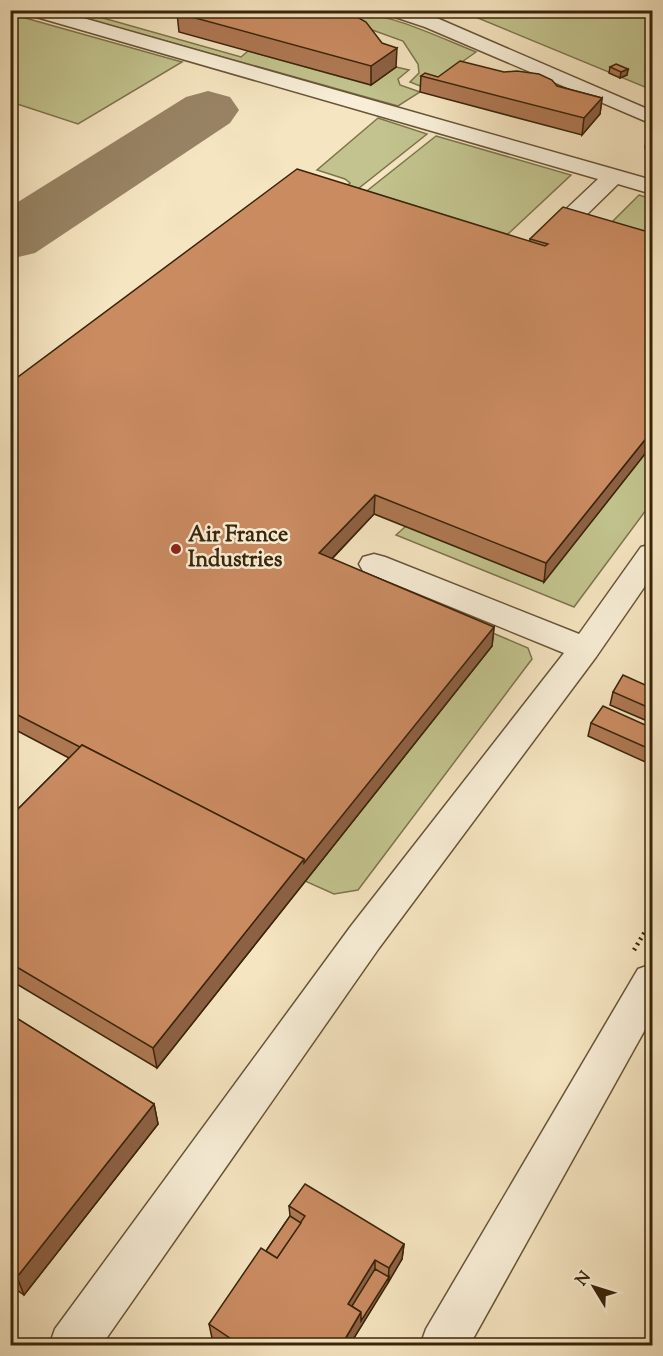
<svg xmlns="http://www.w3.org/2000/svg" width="663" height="1356" font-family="'Sorts Mill Goudy',serif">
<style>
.green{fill:#c2c38e;stroke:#7e744c;stroke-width:1.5}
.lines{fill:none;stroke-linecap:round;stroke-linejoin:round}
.taxiway{fill:#988465;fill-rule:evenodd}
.minor-casing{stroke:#695437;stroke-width:3}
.path{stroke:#3a2409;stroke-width:4.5;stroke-dasharray:2 4;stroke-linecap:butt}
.minor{fill:#f8eed7;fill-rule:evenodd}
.wall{fill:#ae7853;stroke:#3a2409;stroke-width:1.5}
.shaded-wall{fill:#8d6144;stroke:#3a2409;stroke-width:1.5}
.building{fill:#ca8b61;stroke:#3a2409;stroke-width:1.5}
.poi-dot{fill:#8f2418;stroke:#f8eed7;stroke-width:2}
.labels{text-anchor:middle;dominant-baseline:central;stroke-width:5;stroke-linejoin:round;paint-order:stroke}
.poi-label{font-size:22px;font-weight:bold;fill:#3a2409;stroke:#f8eed7;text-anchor:start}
</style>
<rect width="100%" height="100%" fill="#f5e5c1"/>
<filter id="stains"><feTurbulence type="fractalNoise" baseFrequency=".00333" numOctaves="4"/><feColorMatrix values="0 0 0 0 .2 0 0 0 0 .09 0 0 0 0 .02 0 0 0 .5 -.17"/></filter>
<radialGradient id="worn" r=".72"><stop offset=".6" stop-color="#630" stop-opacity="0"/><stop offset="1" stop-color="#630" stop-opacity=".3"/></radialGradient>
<g class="green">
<path d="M59,11h46l-9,5 145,41 7,-6 122,34 26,-18 13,3 -11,9 2,6 20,7 -22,14z"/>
<path d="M335,11c50,-1 96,23 141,41l-51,36 -15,-6 9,-9 -1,-9 -15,-23 -39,-14z"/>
<path d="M461,11h191v79z"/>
<path d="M11,14l171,48 -104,62 -67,-22z"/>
<path d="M378,118l49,16 -78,62 -16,1 17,-14 -5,-4 -28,-9z"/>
<path d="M436,136l135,39 -78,73 -135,-50z"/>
<path d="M639,195l13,4v51l-52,-16z"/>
<path d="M652,445v57l-78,105 -178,-72 10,-9 138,56z"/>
<path d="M359,576l169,72 4,11 -174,231 -24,4 -29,-13 187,-235z"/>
</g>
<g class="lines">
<path class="taxiway" d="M208,91l22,6 9,13 -9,13 -195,130 -25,6v-52l176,-110z"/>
<defs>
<g id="minor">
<path d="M24,10h31l597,170v14l-34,-10 -41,40 -8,2 -8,-2 -4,-5 4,-5 37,-35 -572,-165z"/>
<path d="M384,10h29l26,9 213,92v13l-227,-97 -39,-13z"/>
<path d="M652,544v32l-56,81 -217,291 -278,398h-52l6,-17 296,-403 213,-273 -201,-82 -4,-7 4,-7 11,-3 11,3 194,77 62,-87z"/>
<path d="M652,964v53l-183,329h-49l6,-17 212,-360z"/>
</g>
</defs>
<use href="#minor" class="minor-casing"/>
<path class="path" d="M634,950l18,-30"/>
<use href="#minor" class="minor"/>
</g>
<g class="wall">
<path d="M177,13l219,54 -25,18 -192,-53z"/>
<path d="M610,67l18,2 -1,6 -7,3 -11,-5z"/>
<path d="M421,76l136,10 45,12 -2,16 -18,21 -162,-43z"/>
<path d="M652,137v13l-7,-2 1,-6z"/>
<path d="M652,233l-108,349 -170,-68 -42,45 162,68 -2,19 -335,422 -147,-88v-163l59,-59 -59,-31v-344l520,-142v-2z"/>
<path d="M652,688v35l-42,-18 3,-13z"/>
<path d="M591,723l61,5v37l-64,-29z"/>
<path d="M10,1014l144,90 4,20 -134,171 -14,-10z"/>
<path d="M289,1206l115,38 -2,15 -53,87h-126l-11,-8 -3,-14 57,-73 24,-35z"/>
</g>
<g class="shaded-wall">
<path d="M397,48l-1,19 -25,18v-19z"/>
<path d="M628,69l-1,6 -7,3 1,-6z"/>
<path d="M602,98l-2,16 -18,21 2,-17z"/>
<path d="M652,431v14l-108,137 2,-19z"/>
<path d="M375,495l-1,19 -55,58v-19z"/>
<path d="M494,627l-2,19 -335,422 -4,-20 151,-189z"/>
<path d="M154,1104l4,20 -134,171 -7,-18z"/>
<path d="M404,1244l-2,15 -14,24 1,-15z"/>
<path d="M375,1260v15l-25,39 -2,-10z"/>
<path d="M389,1277l-1,6 -39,63h-8l20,-34z"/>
</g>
<g class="building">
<path d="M182,10h163l21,12 16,21 15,5 -26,18 -194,-53z"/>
<path d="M460,61l44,11 13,-1 22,3 13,6 5,6 45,12 -18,20 -163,-42 4,-3 13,4z"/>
<path d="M616,64l12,5 -7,3 -11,-5z"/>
<path d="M652,136v7l-6,-1z"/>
<path d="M297,169l248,77 3,-2 -18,-5 33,-32 89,26v198l-106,132 -171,-68 -56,58 175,74 -190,236v-4l-222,-114 -2,2 -70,-36v-328z"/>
<path d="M623,675l29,13v21l-39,-17z"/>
<path d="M603,706l49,22v22l-61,-27z"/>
<path d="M82,745l222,114 -151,189 -143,-85v-146z"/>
<path d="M10,1014l144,90 -137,173 -7,-5z"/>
<path d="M305,1184l99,60 -15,24 -14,-8 -27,44 13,8 -20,34h-99l-33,-22 52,-76 16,10 28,-42 -16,-10z"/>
<path d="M290,1216l11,7 -24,35 -11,-7z"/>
<path d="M375,1269l14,8 -28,44v-9l-9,-6z"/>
</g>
<circle class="poi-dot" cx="176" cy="549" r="6"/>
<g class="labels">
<g class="poi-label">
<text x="188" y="536">Air France<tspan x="188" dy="25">Industries</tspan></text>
</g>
</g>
<rect width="663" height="1356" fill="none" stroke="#f5e5c1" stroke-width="36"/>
<rect x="12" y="12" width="639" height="1332" fill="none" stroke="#3a2409" stroke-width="3"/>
<rect x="18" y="18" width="627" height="1320" fill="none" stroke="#3a2409" stroke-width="1.5"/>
<g transform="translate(594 1287) rotate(308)" stroke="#f8eed7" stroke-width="4.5" paint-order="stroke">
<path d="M0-4.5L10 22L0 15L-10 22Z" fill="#3a2409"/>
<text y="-9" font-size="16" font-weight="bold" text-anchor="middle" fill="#3a2409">N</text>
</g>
<rect width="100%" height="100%" filter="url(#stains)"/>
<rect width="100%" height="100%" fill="url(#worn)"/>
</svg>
